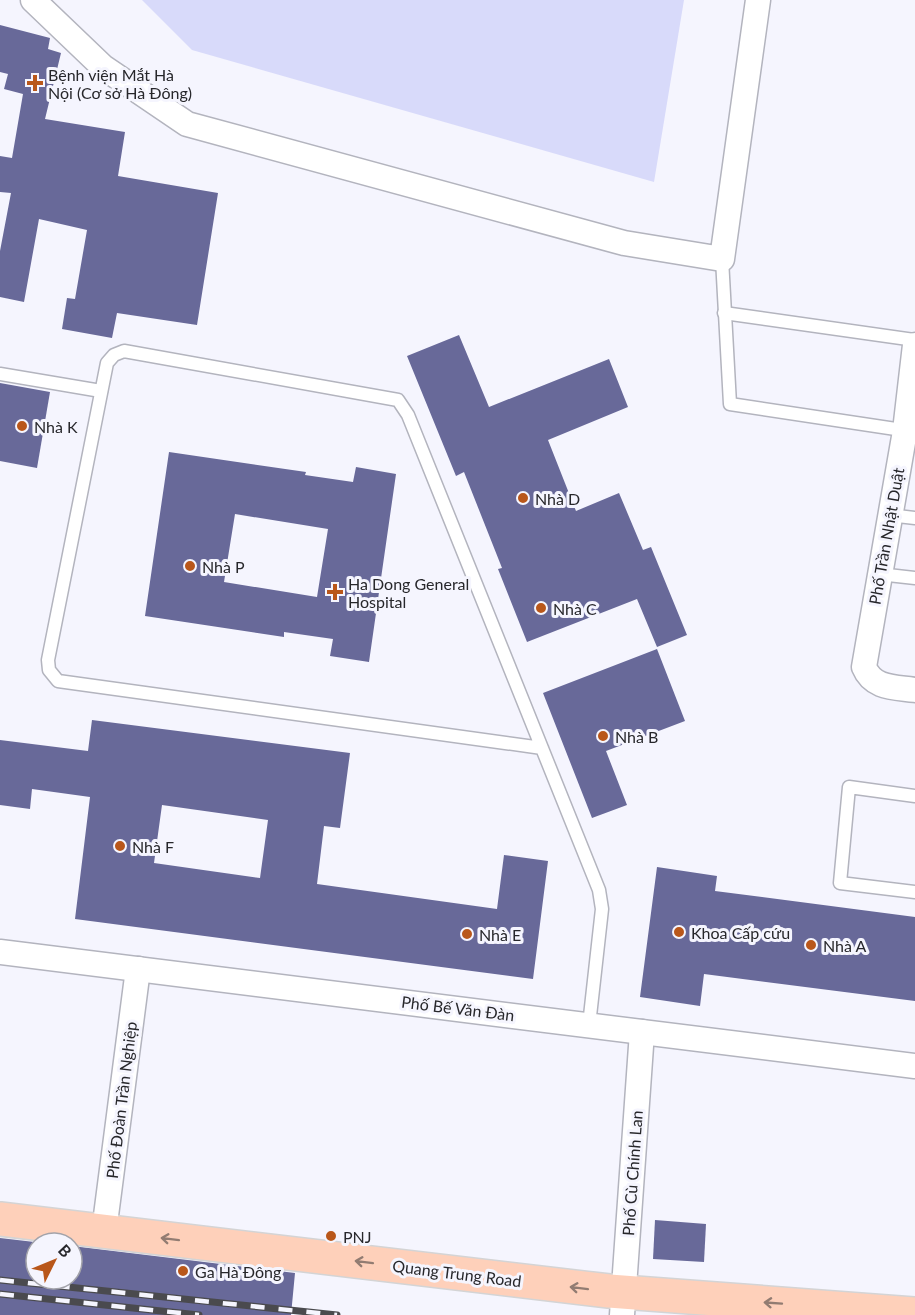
<svg xmlns="http://www.w3.org/2000/svg" width="915" height="1315" font-family="Lato,sans-serif">
<style>
.water{fill:#d8dafa}
.building{fill:#686999;fill-rule:evenodd}
.lines{fill:none;stroke-linecap:round;stroke-linejoin:round}
.service-casing{stroke:#b3b4be;stroke-width:15}
.minor-casing{stroke:#b3b4be;stroke-width:27}
.trunk-casing{stroke:#d4d4d5;stroke-width:36}
.service{stroke:#fff;stroke-width:12}
.minor{stroke:#fff;stroke-width:24}
.trunk{stroke:#fed0ba;stroke-width:33}
.rail-casing{stroke:#4a4a4e;stroke-width:7}
.rail{stroke:#f5f5fe;stroke-width:4.5;stroke-dasharray:14;stroke-linecap:butt}
.oneway{stroke:#927c72}
.poi-dot{fill:#b9571a;stroke:#f5f5fe;stroke-width:2}
.labels{text-anchor:middle;dominant-baseline:central;stroke-width:6;stroke-linejoin:round;paint-order:stroke}
.poi-label{font-size:16px;fill:#27272b;stroke:#f5f5fe;text-anchor:start}
.street-label{font-size:16px;fill:#27272b;stroke:#f5f5fe}
</style>
<rect width="100%" height="100%" fill="#f5f5fe"/>
<path class="water" d="M142,0h542l-30,182 -462,-132z"/>
<g class="building">
<path d="M0,25l50,13 -2,11 13,4 -16,66 80,13 -7,44 100,17 -21,132 -80,-12 -5,25 -50,-9 5,-31 8,1 12,-69 -48,-11 -15,83 -24,-5v-46l11,-58 -11,-1v-36l12,2 11,-64 -19,-5 4,-15 -8,-2z"/>
<path d="M459,335l30,72 120,-48 19,48 -80,33 28,71 43,-18 24,57 8,-3 36,88 -30,12 -20,-48 -110,43 -29,-73 4,-1 -38,-96 -8,4 -49,-120z"/>
<path d="M0,383l50,9 -13,76 -37,-7z"/>
<path d="M169,452l137,20 -1,3 48,7 3,-15 40,7 -27,188 -39,-6 3,-17 -49,-7v5l-139,-21zM235,514l93,15 -11,68 -93,-15z"/>
<path d="M657,649l28,72 -79,30 21,54 -35,13 -49,-125z"/>
<path d="M92,720l258,33 -10,75 -16,-2 -7,58 180,25 7,-54 44,6 -15,118 -458,-60 15,-122 -58,-8 -2,20 -30,-4v-65l88,11zM162,805l106,15 -8,58 -106,-15z"/>
<path d="M657,867l60,9 -2,15 200,26v84l-211,-27 -4,32 -60,-9z"/>
<path d="M655,1220l51,4 -2,38 -51,-3z"/>
<path d="M0,1238l43,5h-7v36h36v-33l223,27 -4,42h-291z"/>
</g>
<g class="lines">
<defs>
<g id="service">
<path d="M722,259l8,145 179,27"/>
<path d="M724,313l191,27"/>
<path d="M0,374l101,17"/>
<path d="M889,515l26,3"/>
<path d="M879,574l36,4"/>
<path d="M542,748l-484,-67 -9,-11 -1,-10 59,-297 7,-8 10,-4 274,49 10,15 191,475 3,19 -13,116"/>
<path d="M915,796l-66,-9 -9,96 75,9"/>
</g>
<g id="minor">
<path d="M33,0l70,67 84,57 437,119 98,16 36,-259"/>
<path d="M915,345l-10,86 -41,236c9,22 31,20 51,23"/>
<path d="M0,952l915,114"/>
<path d="M104,1231l34,-262"/>
<path d="M622,1315l20,-283"/>
</g>
<path id="trunk" d="M0,1219l609,72 306,23"/>
</defs>
<use href="#service" class="service-casing"/>
<use href="#minor" class="minor-casing"/>
<use href="#trunk" class="trunk-casing"/>
<use href="#service" class="service"/>
<use href="#minor" class="minor"/>
<use href="#trunk" class="trunk"/>
<defs>
<g id="rail">
<path d="M0,1280l337,35"/>
<path d="M0,1294l199,21"/>
</g>
</defs>
<use href="#rail" class="rail-casing"/>
<use href="#rail" class="rail"/>
</g>
<defs><path id="oneway-shaft" d="M-6 0H5M1.5-3L5.5 0L1.5 3" fill="none" stroke-width="1.6" stroke-linecap="round" stroke-linejoin="round" transform="scale(1.5)"/></defs>
<g class="oneway">
<use href="#oneway-shaft" transform="translate(170 1239) rotate(-173)"/>
<use href="#oneway-shaft" transform="translate(364 1262) rotate(-173)"/>
<use href="#oneway-shaft" transform="translate(579 1288) rotate(-173)"/>
<use href="#oneway-shaft" transform="translate(773 1303) rotate(-176)"/>
</g>
<g class="poi-dot">
<path d="M32 74h6v6h6v6h-6v6h-6v-6h-6v-6h6z"/>
<circle cx="22" cy="426" r="6"/>
<circle cx="523" cy="498" r="6"/>
<circle cx="190" cy="566" r="6"/>
<path d="M332 583h6v6h6v6h-6v6h-6v-6h-6v-6h6z"/>
<circle cx="541" cy="608" r="6"/>
<circle cx="603" cy="736" r="6"/>
<circle cx="120" cy="846" r="6"/>
<circle cx="679" cy="932" r="6"/>
<circle cx="467" cy="934" r="6"/>
<circle cx="811" cy="945" r="6"/>
<circle cx="331" cy="1236" r="6"/>
<circle cx="183" cy="1271" r="6"/>
</g>
<g class="labels">
<g class="poi-label">
<text x="48" y="74">Bệnh viện Mắt Hà<tspan x="48" dy="18">Nội (Cơ sở Hà Đông)</tspan></text>
<text x="34" y="426">Nhà K</text>
<text x="535" y="498">Nhà D</text>
<text x="202" y="566">Nhà P</text>
<text x="348" y="583">Ha Dong General<tspan x="348" dy="18">Hospital</tspan></text>
<text x="553" y="608">Nhà C</text>
<text x="615" y="736">Nhà B</text>
<text x="132" y="846">Nhà F</text>
<text x="691" y="932">Khoa Cấp cứu</text>
<text x="479" y="934">Nhà E</text>
<text x="823" y="945">Nhà A</text>
<text x="343" y="1236">PNJ</text>
<text x="195" y="1271">Ga Hà Đông</text>
</g>
<g class="street-label">
<text transform="translate(886 536) rotate(-80)">Phố Trần Nhật Duật</text>
<text transform="translate(458 1008) rotate(7)">Phố Bế Văn Đàn</text>
<text transform="translate(121 1100) rotate(-83)">Phố Đoàn Trần Nghiệp</text>
<text transform="translate(632 1173) rotate(-86)">Phố Cù Chính Lan</text>
<text transform="translate(457 1273) rotate(7)">Quang Trung Road</text>
</g>
</g>
<g transform="translate(54 1261) rotate(47)"><circle r="28" fill="#f5f5fe" stroke="#a3a3aa" stroke-width="1.5"/>
<path d="M0-4.5L10 22L0 15L-10 22Z" fill="#b9571a"/>
<text y="-9" font-size="16" font-weight="bold" text-anchor="middle" fill="#27272b">B</text>
</g>
</svg>
